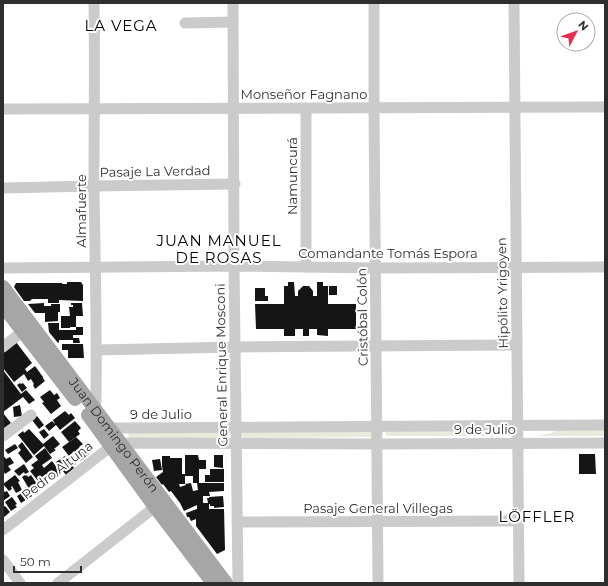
<svg xmlns="http://www.w3.org/2000/svg" width="608" height="586" font-family="Montserrat,sans-serif">
<style>
.green{fill:#e6ebdb}
.building{fill:#151515;fill-rule:evenodd}
.lines{fill:none;stroke-linecap:round;stroke-linejoin:round}
.minor{stroke:#cbcbcb;stroke-width:11}
.major{stroke:#a6a6a6;stroke-width:14}
.labels{text-anchor:middle;dominant-baseline:central;stroke-width:4;stroke-linejoin:round;paint-order:stroke}
.street-label{font-size:13px;fill:#2e2e2e;stroke:#fff}
.quarter-label{font-size:15px;letter-spacing:1px;fill:#000;stroke:#fff}
</style>
<rect width="100%" height="100%" fill="#fff"/>
<g class="green">
<path d="M388,430l126,1v5h-127l-2,-3z"/>
<path d="M557,430h48v6h-70l17,-3z"/>
<path d="M130,431l97,1 2,3 -1,3h-98l-2,-3z"/>
<path d="M244,431l128,1v5l-128,1 -3,-3z"/>
</g>
<g class="building">
<path d="M67,282h14l2,3v16l-24,-1v3h-11v-4h-16l-2,2h-6l-10,-14 2,-4h46v1h5z"/>
<path d="M288,282h6l1,14h3v-5l5,-5h6l4,5v5h4v-14h6v4h5v18h28v25h-28v7l-11,-1v-6h-8v7h-6v-7h-8v7h-11v-7h-28l-1,-25h29v-18h4z"/>
<rect x="329" y="286" width="8" height="9"/>
<path d="M255,288h10v8h3v5h-13z"/>
<path d="M44,303v3h7v-2h9v8h-2v9l-13,1v-9h-10l-7,-9z"/>
<path d="M71,303h11l1,13h-7v11h7v8h-10v3h6l1,5h-7v-3h-14v2l-1,1 -9,-11 -1,-9h11v7h17v-3h-6v1h-9v-12h9l-1,-9h4v-2h-2z"/>
<path d="M16,342l16,21 -7,6 2,3 8,-6 8,11v1l2,3 -10,8 -2,-4 1,-1 -3,-5 -3,2 -4,-7 -10,8 -11,-14v-17z"/>
<path d="M62,344h21l1,14h-16v-8h-6z"/>
<path d="M3,370l18,24 5,-4 9,10 -6,4 -6,-7 -20,15z"/>
<path d="M20,383l1,1 2,-1 4,5 -5,4 -5,-7z"/>
<path d="M50,390l4,5 3,-2 3,5 -3,2 4,6 -10,8 -9,-11 2,-1 -4,-5z"/>
<path d="M20,405l2,11 -8,1 -1,-10z"/>
<path d="M65,411l4,4 2,-2 4,5 -15,12 -4,-5 -7,6 -4,-5 7,-5 3,3 -2,-4z"/>
<path d="M3,413l8,10 -7,5 -1,-1z"/>
<path d="M37,416l7,9 -5,4 -7,-9z"/>
<path d="M75,421l6,7 -3,3 2,3 -11,8 -8,-10z"/>
<path d="M29,429l14,15 10,-8 7,8 -6,5 2,1 -6,4 -6,-8 -10,9 -16,-20 5,-4 1,2z"/>
<path d="M44,429l5,6 -5,4 -5,-7z"/>
<path d="M76,437l7,7 -4,3 2,2 -5,5 -2,-3 -5,5 -7,-9z"/>
<path d="M22,442l11,15 -7,6 -8,-10 3,-3 -3,-4z"/>
<path d="M15,444l3,4 -10,6 -3,-4z"/>
<path d="M45,448l7,10 -10,7 2,3 8,-7 9,12 -7,7 -4,-5 -8,6 -1,-2 -3,2 -8,-10 4,-3 -3,-3 7,-5 -3,-4z"/>
<path d="M84,448l5,6 -9,7 -5,-6z"/>
<path d="M579,454h16l1,20h-17z"/>
<path d="M3,455l3,4 4,-2 4,6 -6,3 3,4 -6,4 -1,-2 -1,1z"/>
<path d="M185,455h13l1,5h7v9h-7v14h25v8l-15,1 1,4h-7v7h5l-1,-5h2v-1l14,-1 1,11 -10,1v-2h-4v-2h-1v5h15l1,41 -8,4 -21,-28v-7l-5,2 -2,-4h-2l-1,-4 11,-4v-4l-13,6 -4,-8 -9,-12 -2,1 -6,-8 -1,1 -6,-8 7,-5 -1,-6v-10h8v2h12v16h3zM185,476h8v7h4l1,7 -5,1 -2,-8 -6,1 1,1 -6,2 -1,-3h6z"/>
<path d="M214,455h9v13l-9,-1z"/>
<path d="M65,456l1,2 3,-2 7,8 -3,2 1,2 -8,7 -10,-13z"/>
<path d="M160,459l2,11 -8,1 -2,-11z"/>
<path d="M24,464l5,8 -4,2 -1,-2 -5,4 -5,-5z"/>
<path d="M210,469h14v13h-19v-7h5z"/>
<path d="M15,475l5,6 -2,1 4,8 4,-3 6,9 -11,7 -4,-7 5,-3 -2,-2 -4,2 -4,-7 -1,1 1,2 -3,2 -6,-7z"/>
<path d="M25,475l1,1 1,-1 1,2 3,-2 6,9 -3,3 1,2 -4,3 -9,-15z"/>
<path d="M3,490l2,2 2,-1 3,5 -7,5z"/>
<path d="M12,497l5,7 -2,1 2,2 -6,4 -6,-9z"/>
<path d="M5,506l5,6 -7,6v-11z"/>
</g>
<g class="lines">
<g class="minor">
<path d="M233,3l1,263 4,317"/>
<path d="M374,3v105l4,475"/>
<path d="M514,3l5,580"/>
<path d="M185,23l48,-1"/>
<path d="M3,109l602,-2"/>
<path d="M3,188l91,-2 141,-2"/>
<path d="M306,267v-159"/>
<path d="M3,268l231,-2 141,2 230,-1"/>
<path d="M3,347l25,-20"/>
<path d="M97,350l139,-3 281,-2"/>
<path d="M91,411l3,-3 2,-7c1,-72 -1,-144 -2,-216 0,-61 1,-121 0,-182"/>
<path d="M3,436l28,-21"/>
<path d="M110,436v-6l3,-2h6l486,-3"/>
<path d="M237,522l282,-1"/>
<path d="M3,530l102,-79 5,-4 18,-4 249,1 228,-1"/>
<path d="M3,560l17,23"/>
<path d="M58,583l97,-76"/>
</g>
<g class="major">
<path id="s1" d="M3,287l223,296"/>
<path d="M3,306l72,93"/>
<path d="M88,415l67,92 58,76"/>
</g>
</g>
<g class="labels">
<g class="street-label">
<text x="304" y="94">Monseñor Fagnano</text>
<text transform="translate(155 171) rotate(-1)">Pasaje La Verdad</text>
<text transform="translate(292 176) rotate(-90)">Namuncurá</text>
<text transform="translate(81 211) rotate(-90)">Almafuerte</text>
<text x="388" y="253">Comandante Tomás Espora</text>
<text transform="translate(502 293) rotate(-91)">Hipólito Yrigoyen</text>
<text transform="translate(362 317) rotate(-91)">Cristóbal Colón</text>
<text transform="translate(221 365) rotate(-91)">General Enrique Mosconi</text>
<text x="161" y="414">9 de Julio</text>
<text x="485" y="429">9 de Julio</text>
<text stroke="none"><textPath href="#s1" startOffset="185">Juan Domingo Perón</textPath></text>
<text transform="translate(57 470) rotate(-38)">Pedro Altuna</text>
<text x="378" y="508">Pasaje General Villegas</text>
</g>
<g class="quarter-label">
<text x="121" y="25">LA VEGA</text>
<text x="219" y="240">JUAN MANUEL<tspan x="219" dy="17">DE ROSAS</tspan></text>
<text x="537" y="516">LÖFFLER</text>
</g>
</g>
<rect width="608" height="586" fill="none" stroke="#2e2e2e" stroke-width="8"/>
<g transform="translate(576 32) rotate(49)"><circle r="19" fill="#ffffff" stroke="#ababab"/>
<path d="M0-3L7 15L0 10L-7 15Z" fill="#e82d50"/>
<text y="-6" font-size="11" font-weight="bold" text-anchor="middle" fill="#2e2e2e">N</text>
</g>
<path d="M14 566v6h67v-6" fill="none" stroke="#2e2e2e" stroke-width="2"/>
<text x="20" y="566" font-size="12" fill="#2e2e2e" stroke="#ffffff" stroke-width="3" paint-order="stroke">50 m</text>
</svg>
